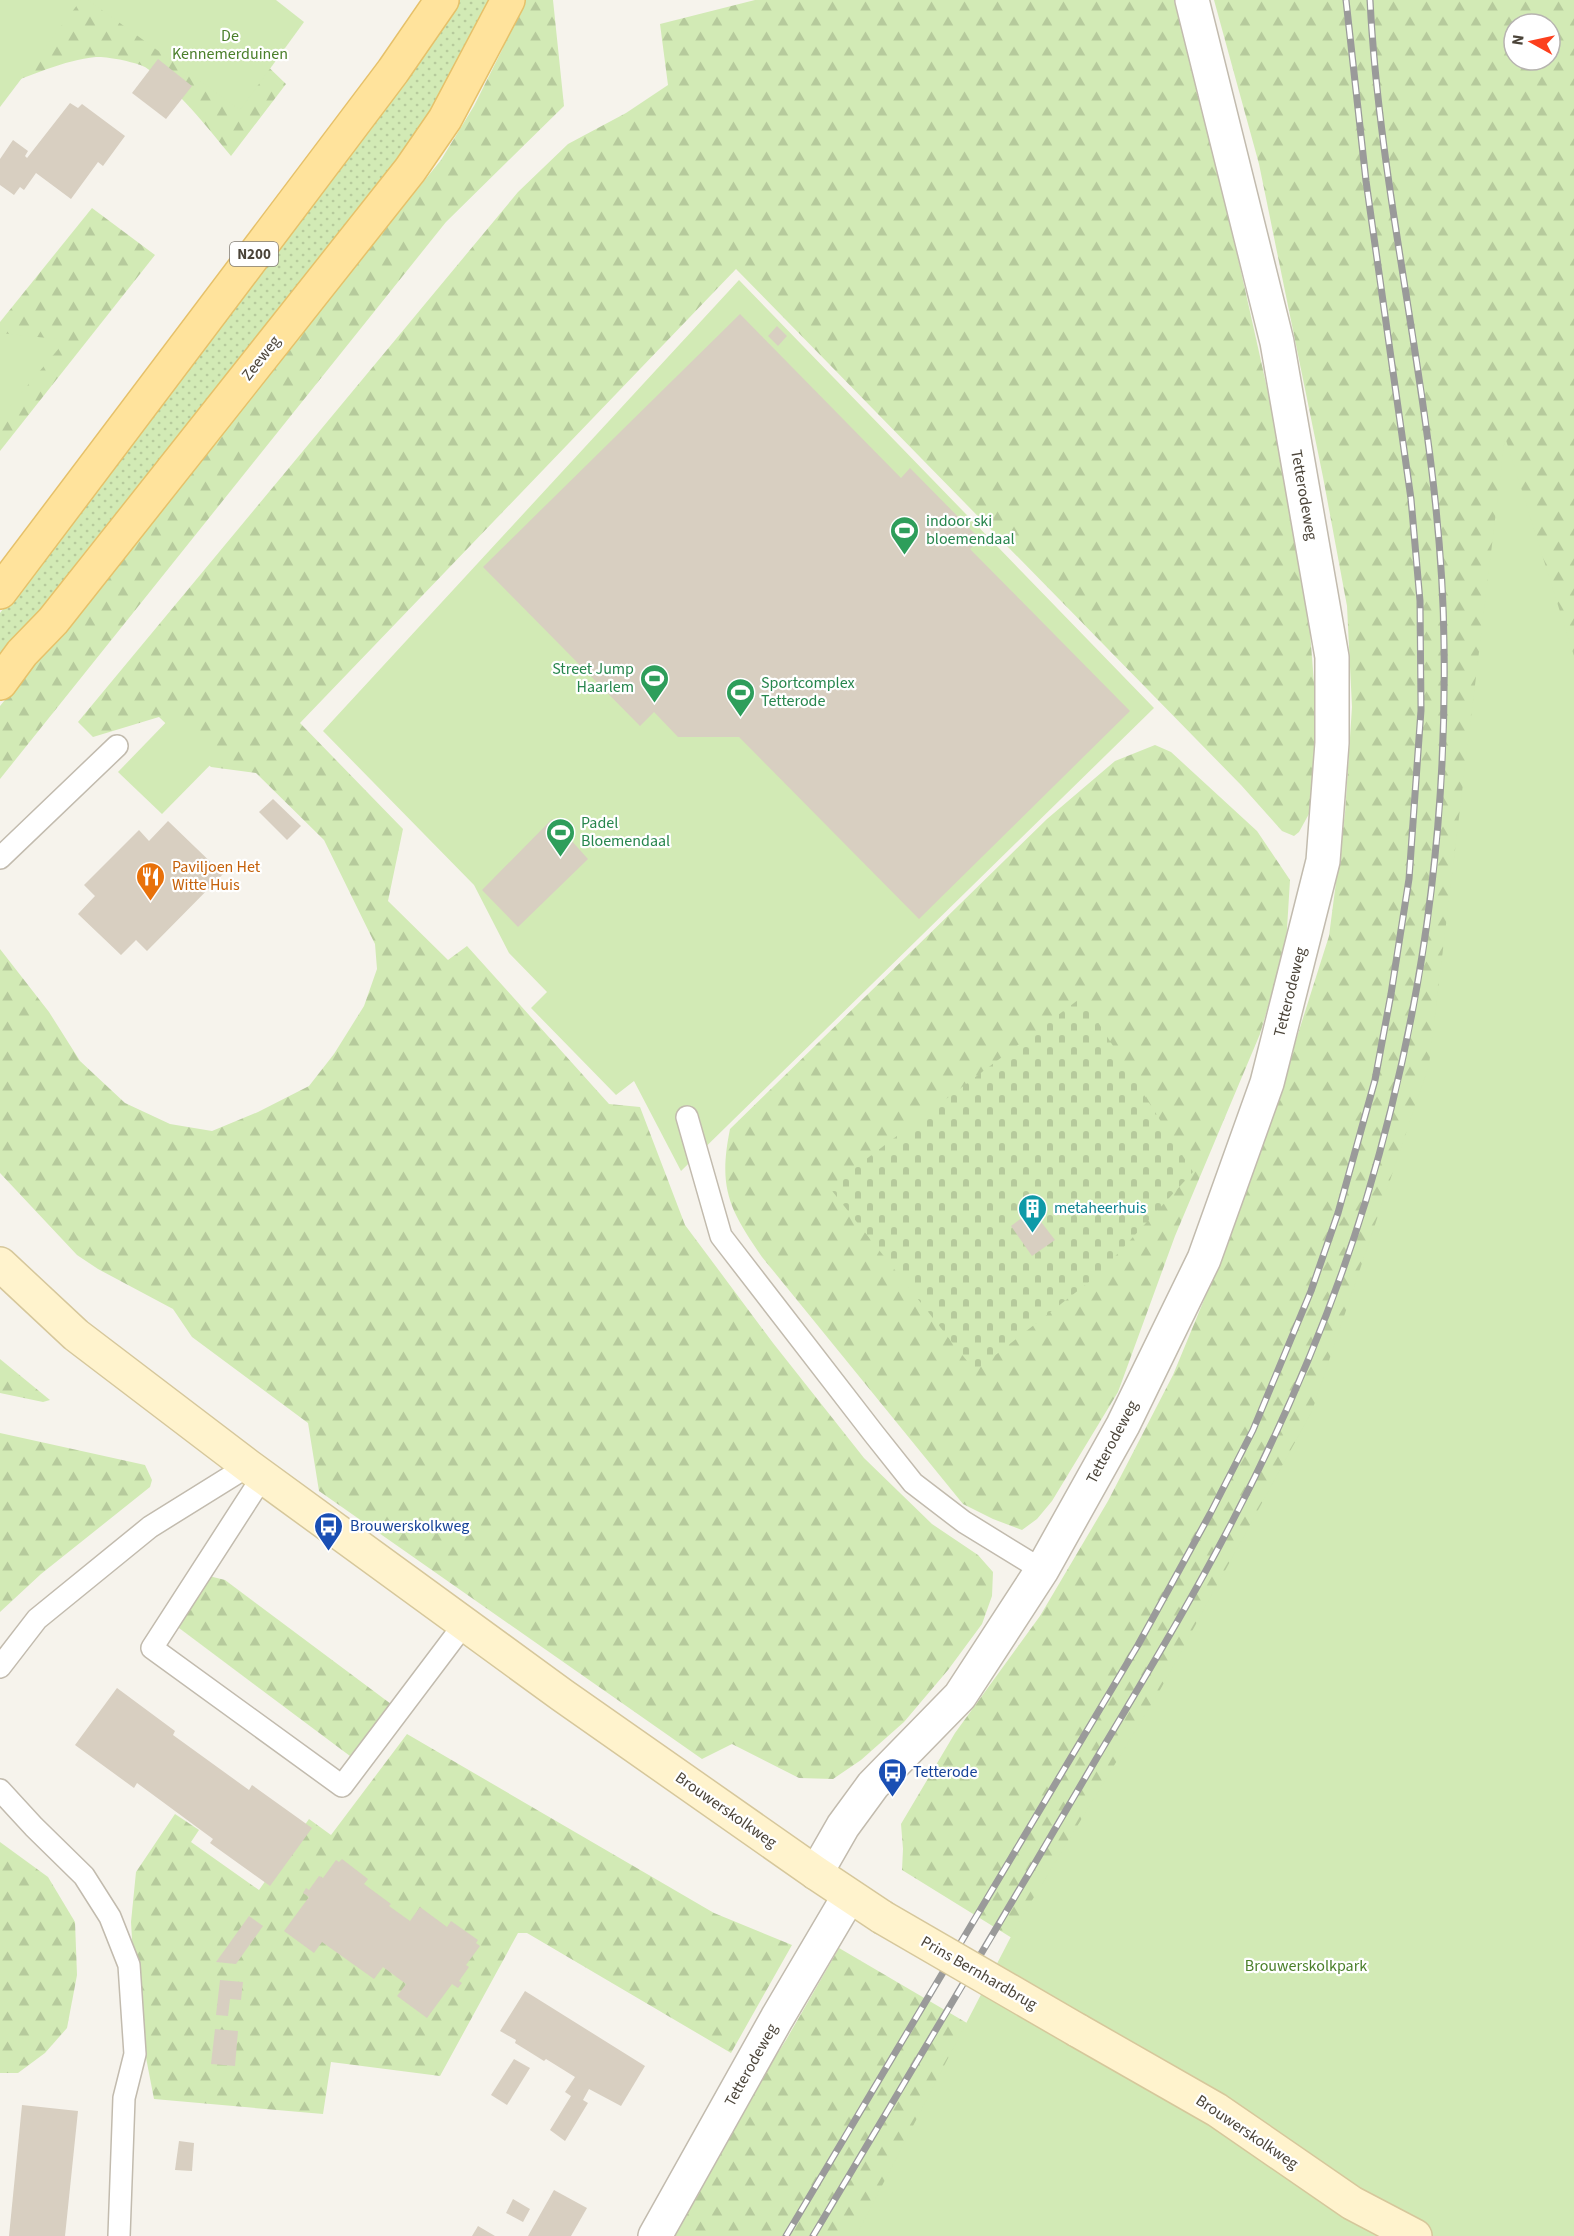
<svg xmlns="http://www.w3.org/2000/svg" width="1574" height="2236" font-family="'Source Sans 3',sans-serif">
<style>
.grass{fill:url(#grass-dots)}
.forest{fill:url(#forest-firs);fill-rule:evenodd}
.cemetery{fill:url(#cemetery-stones)}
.park{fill:#d2eab5}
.building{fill:#d8cfc1}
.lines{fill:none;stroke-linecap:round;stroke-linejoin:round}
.service-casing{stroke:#c2bbae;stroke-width:24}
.minor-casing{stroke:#c2bbae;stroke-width:36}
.secondary-casing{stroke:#d6c79b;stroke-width:36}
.primary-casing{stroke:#e6c16a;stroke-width:36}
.service{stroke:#fff;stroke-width:21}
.minor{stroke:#fff;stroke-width:33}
.secondary{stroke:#fff3cd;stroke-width:33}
.primary{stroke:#ffe39c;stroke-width:33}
.rail-casing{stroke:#9a9a9a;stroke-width:7}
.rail{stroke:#fff;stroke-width:4.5;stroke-dasharray:14;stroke-linecap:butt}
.secondary-bridge-casing{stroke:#d6c79b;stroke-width:36;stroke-linecap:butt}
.secondary-bridge{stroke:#fff3cd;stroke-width:33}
.labels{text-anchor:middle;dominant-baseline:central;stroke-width:4.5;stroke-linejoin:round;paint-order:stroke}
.shield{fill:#fff;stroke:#817c74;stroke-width:1.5}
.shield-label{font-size:15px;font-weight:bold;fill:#4b4439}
.park-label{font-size:16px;fill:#4a7f2a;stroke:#fff}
.street-label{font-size:16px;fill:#4b4439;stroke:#fff}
.leisure-label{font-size:16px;fill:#27864d;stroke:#fff;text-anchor:start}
.food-label{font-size:16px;fill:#c56008;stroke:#fff;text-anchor:start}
.culture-label{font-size:16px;fill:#0d838f;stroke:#fff;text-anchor:start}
.transit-label{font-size:16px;fill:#164399;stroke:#fff;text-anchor:start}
</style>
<defs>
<pattern id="grass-dots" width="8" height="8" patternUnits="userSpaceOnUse" patternTransform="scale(1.5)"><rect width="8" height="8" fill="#d2eab5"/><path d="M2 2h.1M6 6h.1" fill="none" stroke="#b6ca9c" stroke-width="1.8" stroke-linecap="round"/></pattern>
<pattern id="forest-firs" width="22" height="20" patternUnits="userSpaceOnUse" patternTransform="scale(1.5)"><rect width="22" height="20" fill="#d2eab5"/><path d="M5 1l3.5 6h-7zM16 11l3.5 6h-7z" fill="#b6ca9c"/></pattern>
<pattern id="cemetery-stones" width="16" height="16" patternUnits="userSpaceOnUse" patternTransform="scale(1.5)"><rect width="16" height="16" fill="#d2eab5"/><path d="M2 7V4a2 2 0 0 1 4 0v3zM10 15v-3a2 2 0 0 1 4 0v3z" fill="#b6ca9c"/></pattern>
</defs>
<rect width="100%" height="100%" fill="#f6f3ec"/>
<path class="grass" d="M458,0h33l-48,94 -49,73 -313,390 -81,107v-51l155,-198 100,-134z"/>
<g class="forest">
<path d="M0,0h193l24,17 69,67 -55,72c-25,-30 -53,-67 -86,-89 -9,-5 -39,-11 -49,-10 -32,3 -66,19 -96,30z"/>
<path d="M520,0h33l11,106 -118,116 -446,557v-73l441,-546 33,-54 28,-56z"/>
<path d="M755,0h419l62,249 46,206 27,164 8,103 -7,90 -11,20 -5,4 -12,-5 -41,-46 -505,-516 -436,454 103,106 -15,72 60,59 19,-14 142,158 31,3 45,118 88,118 91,115 68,66 46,31 15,17 -1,24 -10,28 -34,46 -44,52 -43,38 -28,19 -34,-1 -67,-34 -30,15 -383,-268 -11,-68 -116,-86 -19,-28 -75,-40 -21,-14 -77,-82v-224l49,63 31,49 45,42 45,21 42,7 46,-19 51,-26 25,-32 30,-48 13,-37 -2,-25 -51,-104 -68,-67 -45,-6 -52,-50 -66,20 -15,-15 440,-530 50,-48 58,-31 42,-28 -8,-61z"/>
<path d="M1214,0h360v1328l-486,657 -186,-115 1,-21 -2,-25 54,-91 85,-117 68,-115 65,-126 59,-143 27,-75 70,-221 16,-123 7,-106 -5,-101 -24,-129 -64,-313zM1514,24h36v36h-36z"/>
<path d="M92,208l63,47 -155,196v-129z"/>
<path d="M1155,745l16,7 86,79 33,49 -4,65 -26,89 -85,202 -57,156 -66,109 -15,18 -15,11 -29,-11 -30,-15 -201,-247c-33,-48 -44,-69 -32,-128l317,-310 68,-58z"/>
<path d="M0,1359l50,41 -7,2 -43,-9z"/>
<path d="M0,1433l145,32 7,15 -2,7 -109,87 -41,38z"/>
<path d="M209,1576l16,4 166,124 -41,52 -175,-131z"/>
<path d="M407,1734l307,179 78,32 -61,108 -204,-120h-9l-78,143 -109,-14 -8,52 -169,-15 -18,-93 -5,-84 5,-50 39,-58 24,16 -8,12 68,48 50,-71 22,16z"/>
<path d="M0,1842l48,35 27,45 2,53 -10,53 -22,25 -27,20h-18z"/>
<path d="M839,1948l145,85 61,203h-370l85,-155 26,-41z"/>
</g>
<path class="cemetery" d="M1082,997l111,175 -95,103 -123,96 -146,-184z"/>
<g class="park">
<path d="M0,0h81l-81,107z"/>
<path d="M88,0h188l28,22 -64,88z"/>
<path d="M739,280l415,428 -473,463 -47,-90 -18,14 -85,-87 16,-16 -38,-39 -35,-68 -151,-154z"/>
<path d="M0,333l66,7 -66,78z"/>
<path d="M1505,437l69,219v1580h-718l161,-311 143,-235 152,-279 117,-346z"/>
<path d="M178,710l44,43 -60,61 -44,-42z"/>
</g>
<g class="building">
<path d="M158,59l34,27 -26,33 -34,-26z"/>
<path d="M70,103l8,5 4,-4 43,32 -22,30 -5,-4 -27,37 -35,-26 -12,17 -4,-3 -6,8 -14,-10v-26l13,-19 15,11 -3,5 2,2z"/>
<path d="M740,314l161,164 9,-10 70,71 -10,10 160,162 -211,208 -180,-182h-61l-24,-25 -14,14 -157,-159z"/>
<path d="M777,326l10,10 -9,10 -10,-10z"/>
<path d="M273,799l28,27 -14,14 -28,-28z"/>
<path d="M552,819l36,40 -70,68 -36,-37z"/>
<path d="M168,821l55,53 -76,77 -11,-11 -15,15 -43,-41 17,-18 -11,-11 55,-55 10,11z"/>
<path d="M1032,1210l23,30 -23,16 -21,-30z"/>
<path d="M117,1688l58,43 -2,4 76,55 3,-5 60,43 -42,58 -60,-43 3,-4 -76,-56 -3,5 -59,-43z"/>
<path d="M342,1859l26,20 -4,5 27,20 -2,2 21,15 10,-14 27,20 4,-6 27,19 -2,3 4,3 -14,19 3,2 -10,14 3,2 -4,5 -6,-4 -25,34 -30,-22 9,-12 -23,-17 -9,12 -52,-37 -8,11 -30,-22 25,-34 -6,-4 3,-5 3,2 10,-14 4,2 13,-18 3,2z"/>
<path d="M249,1916l14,10 -27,38 -20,-2z"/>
<path d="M220,1980l23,2 -2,18 -11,-1 -2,17 -12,-1z"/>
<path d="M525,1991l120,75 -24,40 -32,-17 -6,11 5,3 -23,38 -15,-11 21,-34 -6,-4 10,-15 -29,-18 -2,2 -16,-10 -13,-8 1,-3 -16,-9z"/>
<path d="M215,2029l23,2 -3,35 -24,-2z"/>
<path d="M514,2059l16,9 -23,37 -16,-10z"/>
<path d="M22,2105l56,6 -13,125h-56z"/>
<path d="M179,2141l15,2 -2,28 -17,-1z"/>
<path d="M554,2190l33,18 -16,28h-43z"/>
<path d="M513,2199l17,10 -7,13 -17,-9z"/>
<path d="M478,2226l17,10h-23z"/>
</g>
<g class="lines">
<defs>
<g id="service">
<path d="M0,858l117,-112"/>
<path d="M687,1117l34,119 153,198 39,49 51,39 78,48"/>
<path d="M263,1476l-111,172 190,138 123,-163"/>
<path d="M0,1667l37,-48 113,-92 98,-61"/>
<path d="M0,1790l34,37 50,49 26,41 19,48 6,89 -11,44 -5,138"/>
</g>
<g id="minor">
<path d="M816,1873l27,-47 30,-41 87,-89 82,-126 81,-145 81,-166 63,-176 56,-222 9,-118v-86l-55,-315 -85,-342"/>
<path d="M655,2236l122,-218 72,-122"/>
</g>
<g id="secondary">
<path d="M0,1264l76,71 172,131 314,229 254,178 66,44"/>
<path d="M1077,2030l140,80 135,93 63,33"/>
</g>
<g id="primary">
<path d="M0,592l393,-521 49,-71"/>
<path d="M0,683l22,-30 31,-32 357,-451 35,-51 63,-119"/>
</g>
</defs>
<use href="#service" class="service-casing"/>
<use href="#minor" class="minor-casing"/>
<use href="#secondary" class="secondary-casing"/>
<use href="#primary" class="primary-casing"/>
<use href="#service" class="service"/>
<use href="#minor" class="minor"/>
<use href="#secondary" class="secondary"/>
<use href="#primary" class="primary"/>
<defs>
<g id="rail">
<path d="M786,2236l352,-591 72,-131 43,-84 58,-139 27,-78 37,-133 16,-86 18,-115 12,-169 -1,-109 -9,-102 -45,-318 -20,-181"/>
<path d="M813,2236c94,-158 189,-316 282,-475 47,-79 95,-158 137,-239 54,-103 100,-211 134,-322 55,-182 81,-365 78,-556 -2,-217 -63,-428 -74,-644"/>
</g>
</defs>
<use href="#rail" class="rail-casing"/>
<use href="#rail" class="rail"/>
<defs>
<path id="secondary-bridge" d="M882,1917l195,113"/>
</defs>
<use href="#secondary-bridge" class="secondary-bridge-casing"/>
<use href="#secondary-bridge" class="secondary-bridge"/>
</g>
<defs>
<symbol id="stadium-pin" viewBox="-11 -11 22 30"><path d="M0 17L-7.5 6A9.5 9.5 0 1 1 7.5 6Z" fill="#2e9e5b" stroke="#fff"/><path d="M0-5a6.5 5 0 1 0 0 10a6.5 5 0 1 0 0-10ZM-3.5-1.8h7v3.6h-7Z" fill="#fff"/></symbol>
<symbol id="restaurant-pin" viewBox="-11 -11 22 30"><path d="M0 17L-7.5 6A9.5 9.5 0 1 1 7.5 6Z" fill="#e8710a" stroke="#fff"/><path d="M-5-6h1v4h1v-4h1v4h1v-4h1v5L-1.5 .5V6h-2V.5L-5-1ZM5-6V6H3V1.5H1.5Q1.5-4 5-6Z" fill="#fff"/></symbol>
<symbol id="building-pin" viewBox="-11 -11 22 30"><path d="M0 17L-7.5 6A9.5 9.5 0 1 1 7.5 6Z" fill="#0f9aa8" stroke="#fff"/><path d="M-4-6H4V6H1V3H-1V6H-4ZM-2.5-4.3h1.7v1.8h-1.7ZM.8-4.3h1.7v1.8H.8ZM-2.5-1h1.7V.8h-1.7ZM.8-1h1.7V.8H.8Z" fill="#fff"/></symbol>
<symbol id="bus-pin" viewBox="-11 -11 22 30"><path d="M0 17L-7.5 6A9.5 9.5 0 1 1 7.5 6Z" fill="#1a4fb4" stroke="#fff"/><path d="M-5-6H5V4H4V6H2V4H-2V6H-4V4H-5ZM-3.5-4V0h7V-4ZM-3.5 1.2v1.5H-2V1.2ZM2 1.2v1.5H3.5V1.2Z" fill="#fff"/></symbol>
</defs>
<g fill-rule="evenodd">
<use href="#stadium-pin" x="888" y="514" width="33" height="45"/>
<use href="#stadium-pin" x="638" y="662" width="33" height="45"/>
<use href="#stadium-pin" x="724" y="676" width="33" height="45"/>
<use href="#stadium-pin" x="544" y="816" width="33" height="45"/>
<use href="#restaurant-pin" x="134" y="860" width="33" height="45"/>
<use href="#building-pin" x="1016" y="1192" width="33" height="45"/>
<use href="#bus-pin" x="312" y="1510" width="33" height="45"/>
<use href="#bus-pin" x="876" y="1756" width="33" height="45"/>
</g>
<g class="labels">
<rect class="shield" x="230" y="242" width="48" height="24" rx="4.5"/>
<g class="shield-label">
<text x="254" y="254">N200</text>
</g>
<g class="park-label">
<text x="230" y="36">De<tspan x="230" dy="18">Kennemerduinen</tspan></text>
<text x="1306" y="1966">Brouwerskolkpark</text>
</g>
<g class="street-label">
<text transform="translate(261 358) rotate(-52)">Zeeweg</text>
<text transform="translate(1304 495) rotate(80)">Tetterodeweg</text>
<text transform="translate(1290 992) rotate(-76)">Tetterodeweg</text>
<text transform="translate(1112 1442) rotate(-62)">Tetterodeweg</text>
<text transform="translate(726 1810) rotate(35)">Brouwerskolkweg</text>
<text transform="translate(979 1973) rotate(30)">Prins Bernhardbrug</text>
<text transform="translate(751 2065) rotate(-61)">Tetterodeweg</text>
<text transform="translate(1247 2132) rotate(34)">Brouwerskolkweg</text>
</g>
<g class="leisure-label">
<text x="926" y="521">indoor ski<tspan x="926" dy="18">bloemendaal</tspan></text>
<text x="634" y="669" text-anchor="end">Street Jump<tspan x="634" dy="18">Haarlem</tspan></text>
<text x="761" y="683">Sportcomplex<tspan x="761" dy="18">Tetterode</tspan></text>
<text x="581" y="823">Padel<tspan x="581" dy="18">Bloemendaal</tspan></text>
</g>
<g class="food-label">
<text x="172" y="867">Paviljoen Het<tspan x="172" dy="18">Witte Huis</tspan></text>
</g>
<g class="culture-label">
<text x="1054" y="1208">metaheerhuis</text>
</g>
<g class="transit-label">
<text x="350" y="1526">Brouwerskolkweg</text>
<text x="913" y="1772">Tetterode</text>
</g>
</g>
<g transform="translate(1532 42) rotate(278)"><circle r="28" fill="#ffffff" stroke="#b7b4b0" stroke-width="1.5"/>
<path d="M0-4.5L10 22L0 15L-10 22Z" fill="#fc3f1d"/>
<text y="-9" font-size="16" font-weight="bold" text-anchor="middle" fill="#4b4439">N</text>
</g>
</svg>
